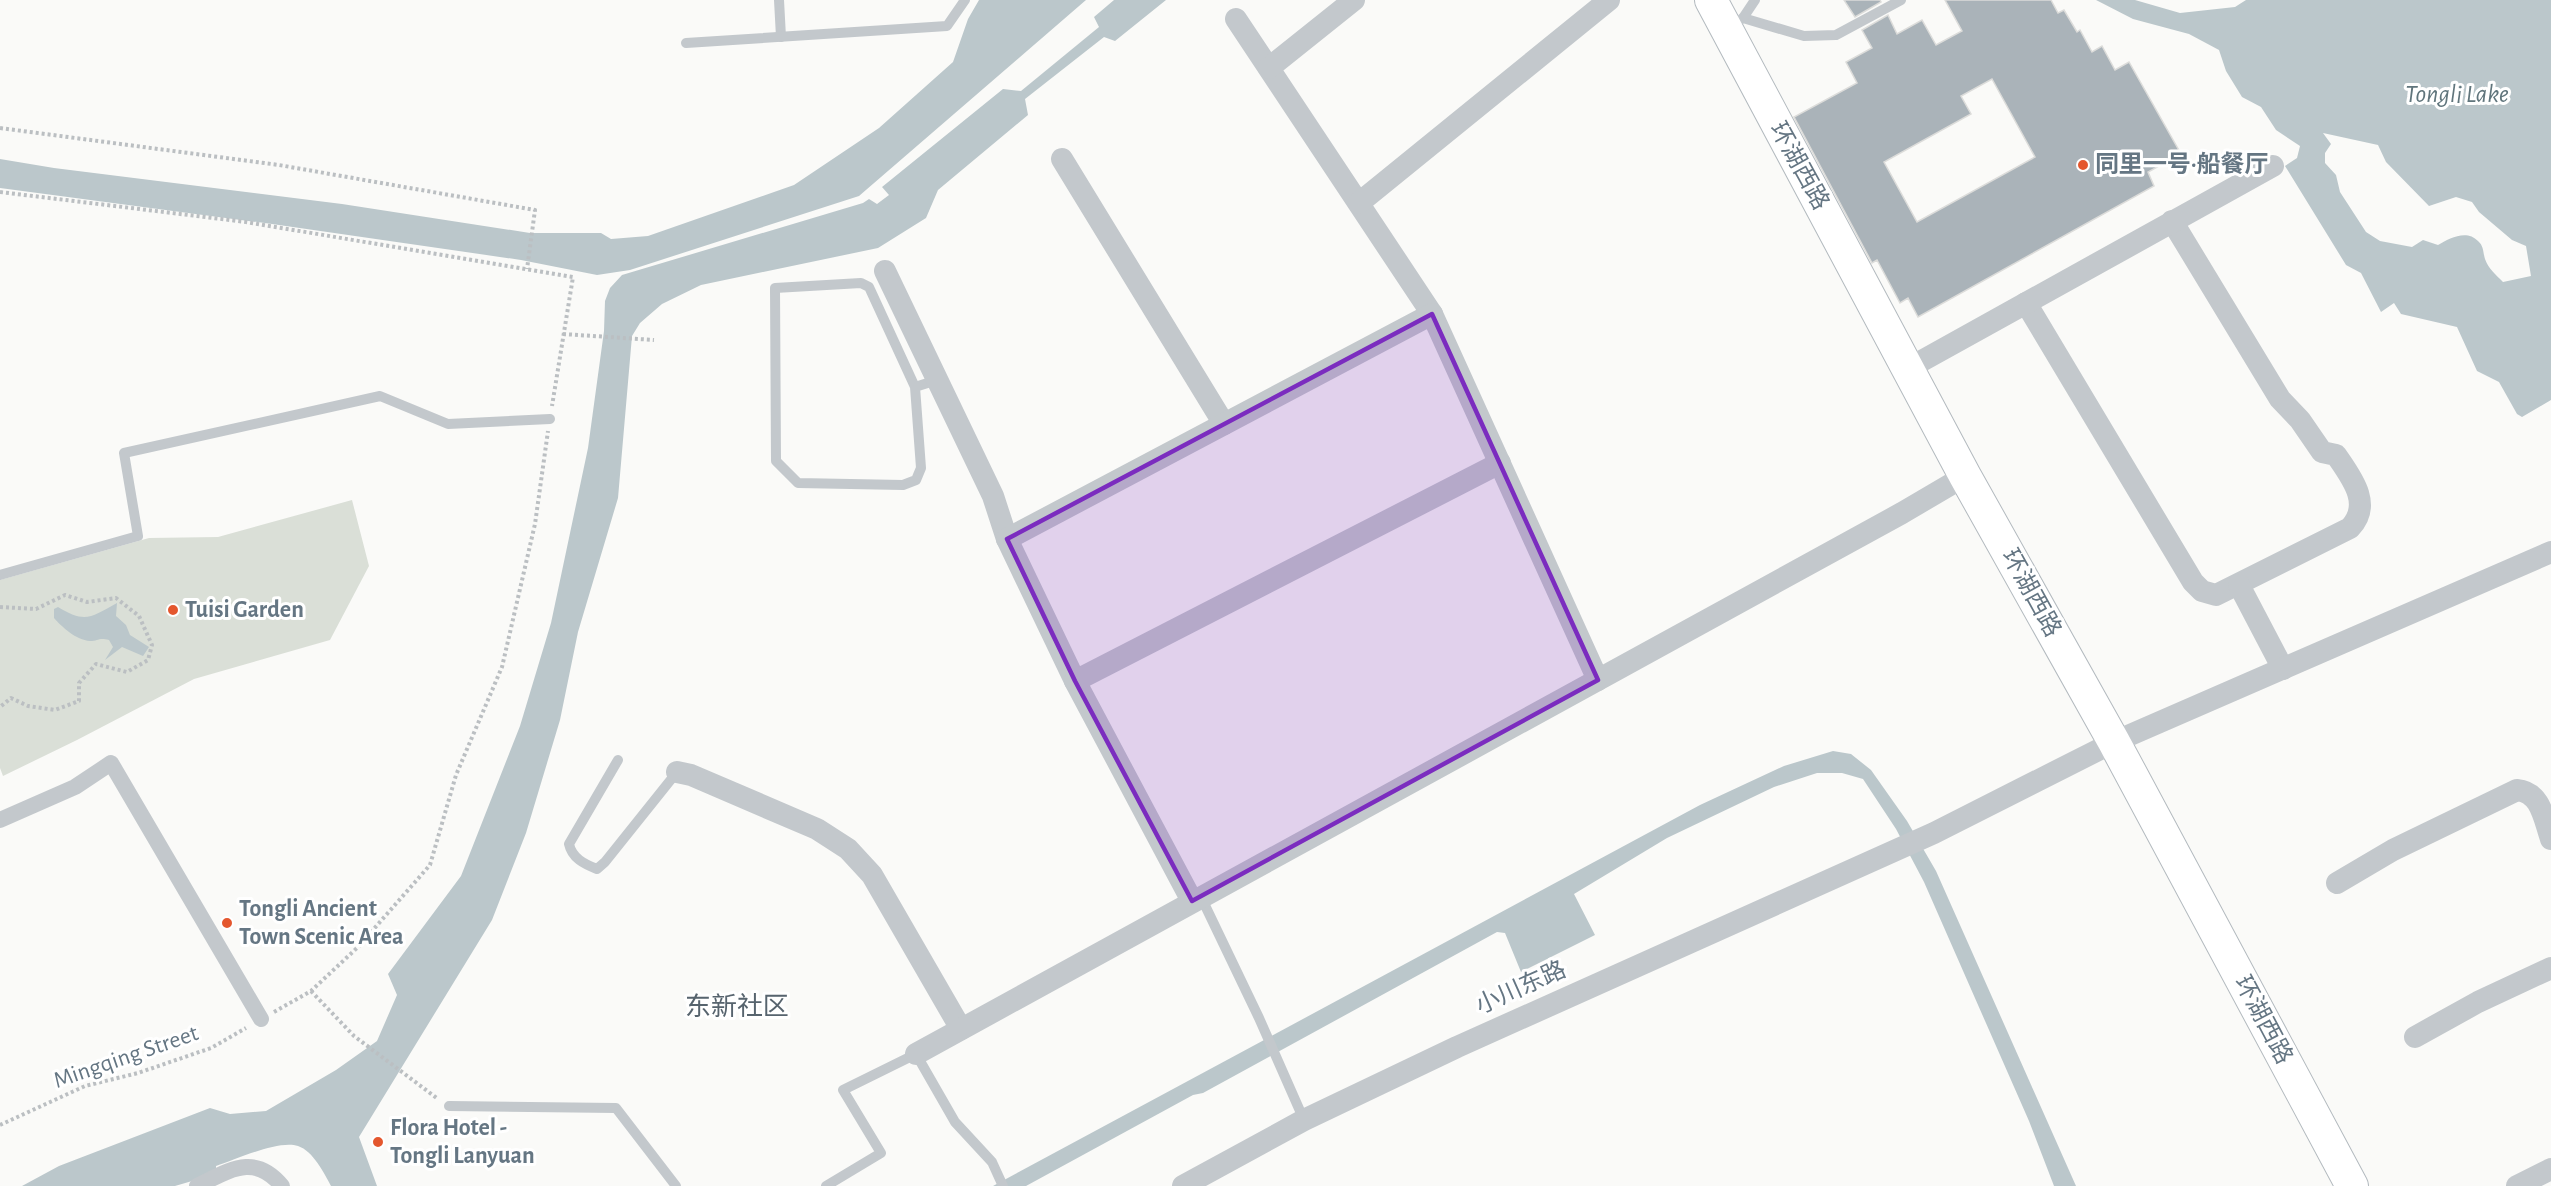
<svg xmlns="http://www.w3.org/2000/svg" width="2551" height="1186" font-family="'Alegreya Sans','Noto Sans SC',sans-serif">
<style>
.green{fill:#dadfd7}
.water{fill:#bbc7cb;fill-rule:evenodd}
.building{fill:#aab3b9;stroke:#dcdcda;stroke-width:1.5;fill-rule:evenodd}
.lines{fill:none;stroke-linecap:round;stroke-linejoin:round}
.secondary-casing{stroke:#b3babf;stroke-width:34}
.path{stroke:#bbbfc2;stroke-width:4;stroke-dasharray:3 3;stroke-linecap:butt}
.service{stroke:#c3c8cc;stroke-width:10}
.pedestrian{stroke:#c3c8cc;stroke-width:16}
.minor{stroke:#c3c8cc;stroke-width:22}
.secondary{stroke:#fff;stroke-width:32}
.marked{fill:#7b2cbf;fill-opacity:0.2;stroke:#7b2cbf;stroke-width:4.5;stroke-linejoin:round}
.poi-dot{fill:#e4572e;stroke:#fff;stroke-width:2}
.labels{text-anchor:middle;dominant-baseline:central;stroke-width:6;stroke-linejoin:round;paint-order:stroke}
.poi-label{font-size:24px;font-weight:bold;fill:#657683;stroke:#fff;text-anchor:start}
.street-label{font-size:24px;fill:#657683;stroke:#fff}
.water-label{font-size:26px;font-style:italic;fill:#60757c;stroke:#fff}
.neighbourhood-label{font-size:26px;fill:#57646e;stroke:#fff}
</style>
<rect width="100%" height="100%" fill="#fafaf8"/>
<path class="green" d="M352,500l17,66 -39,74 -136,39 -117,61 -74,36 -3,-8v-188l149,-42 69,-1z"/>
<g class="water">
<path d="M979,0h107l-227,196 -229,74 -33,5 -76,-15 -249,-36 -272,-36v-29l54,9 288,36 188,29h71l10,6 37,-3 146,-51 85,-57 74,-66 15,-43z"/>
<path d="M1114,0h52l-51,41 -11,-4 -79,62 3,16 -90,75 -12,28 -48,30 -177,37 -39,19 -22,19 -8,13 -14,162 -40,134 -18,88 -34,113 -34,87 -133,217 18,49h-46c-7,-13 -18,-35 -33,-40 -20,-6 -61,13 -82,20v8l-41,12h-153l37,-20 151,-58 20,6 36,-3 70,-41 41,-29 20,-46 -9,-21 73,-98 59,-150 31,-103 37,-175 16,-117 1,-30 5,-13 12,-13 241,-72 6,-4 8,5 12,-9 -7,-8 121,-98 18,2 78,-64 -5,-10z"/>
<path d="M2096,0h39l45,13 55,-6 11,-7h305v400l-29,17 -5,-3 -18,-32 -22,-11 -20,-44 -56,-13 -7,-11 -13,9 -20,-39 -15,-8 -61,-99 12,-8 3,-12 -24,-16 -15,-23 -19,-10 -16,-26 -7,-21 -30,-16 -56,-15zM2323,133l55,12 8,17 43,44 27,-9 16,5 7,10 33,28 14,6 5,30 -28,6c-7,-7 -15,-14 -18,-23 -2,-6 -1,-13 -7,-18 -11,-12 -29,-3 -40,4l-15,-5 -11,7 -32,-6 -14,-9 -26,-40 -4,-17 -11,-12v-10l6,-9z"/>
<path d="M117,603l-1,13 10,9 4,10 19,12 -6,9 -21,-9 -17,13 8,-13 -4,-7c-10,-3 -11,1 -19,1 -14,-1 -28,-14 -36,-23v-9l4,-2c28,17 33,10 59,-4z"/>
<path d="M1833,751l18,3 20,16 36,51 29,50 140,315h-22l-25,-65 -105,-239 -28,-53 -33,-50 -21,-6h-25l-43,14 -107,51 -93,56 21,41 -74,37 -16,-39 -8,-1 -294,161 -10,2 -167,91h-33l707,-381 84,-39z"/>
</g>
<g class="building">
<path d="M1844,0h36l1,2 -26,15z"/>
<path d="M1945,0h106l7,13 6,-3 13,22 3,-2 12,22 10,-6 13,24 14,-8 52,92 -33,18 6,14 -236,131 -10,-19 -8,5 -23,-43 -5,3 -78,-146 63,-34 -11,-21 26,-14 -10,-18 26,-15 9,19 25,-14 14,25 26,-14zM1992,79l43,78 -118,65 -33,-60 87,-48 -10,-18z"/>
</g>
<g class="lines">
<defs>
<path id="secondary" d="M1711,0l254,476 149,266 238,444"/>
</defs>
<use href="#secondary" class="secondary-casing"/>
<g class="path">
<path d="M0,128l279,37 256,45 -8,59"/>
<path d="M0,192l246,30 327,55 -21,129"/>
<path d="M563,334l91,6"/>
<path d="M0,607l36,2 29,-14 22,7 29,-4 23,18 13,29 -4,15 -21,12 -31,-8 -17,19v18l-24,9 -27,-4 -17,-8 -11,9"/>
<path d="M311,991l43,45 84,63"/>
<path d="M274,1012l37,-21 47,-44 72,-82 26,-90 46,-108 33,-143 13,-93"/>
<path d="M0,1125l85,-39 53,-13 73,-25 35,-20"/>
</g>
<g class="service">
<path d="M779,0l2,37"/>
<path d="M1743,18l61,18 32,-1 65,-35"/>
<path d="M1738,21l5,-3 12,-18"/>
<path d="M686,43l261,-17 18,-26"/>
<path d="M915,387l6,81 -5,12 -13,5 -105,-2 -22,-22 -1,-173 86,-5 8,4 46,100 22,-7"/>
<path d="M0,575l138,-39 -14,-83 256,-57 68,28 102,-5"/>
<path d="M618,760l-49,84c3,14 15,20 28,25l8,-7 72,-90"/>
<path d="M1201,897l58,121 45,102"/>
<path d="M449,1106l167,2 60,78"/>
<path d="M826,1186l55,-33 -38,-63 73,-36 39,68 37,40 11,24"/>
</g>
<g class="pedestrian">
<path d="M0,820l75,-33 36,-24 150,256"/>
<path d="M197,1186c32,-15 57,-34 85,0"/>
</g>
<g class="minor">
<path d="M1236,19l196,295 166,366"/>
<path d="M1269,68l85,-68"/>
<path d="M1062,159l162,265"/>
<path d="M1359,203l250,-203"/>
<path d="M885,271l108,225 14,43 68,142 117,220"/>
<path d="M2026,303l167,279 9,9 14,4 134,-67c23,-24 1,-51 -14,-73l-14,-3 -22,-32 -20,-21 -108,-178"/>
<path d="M1909,368l364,-202"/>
<path d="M1007,539l425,-225"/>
<path d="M2239,585l44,84"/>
<path d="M1075,681l425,-218"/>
<path d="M677,772l14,3 126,54 31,20 24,26 89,154"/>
<path d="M2337,883l56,-33 124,-60c24,2 27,29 34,49"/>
<path d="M2415,1037l63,-35 73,-34"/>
<path d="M916,1054l986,-541 63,-37"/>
<path d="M1183,1186l121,-66 153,-73 477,-214 180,-91 437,-190"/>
<path d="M2517,1186l34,-17"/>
</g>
<use href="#secondary" class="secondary"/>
</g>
<path class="marked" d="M1432,314l166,366 -406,221 -117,-220 -68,-142z"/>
<g class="poi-dot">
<circle cx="2083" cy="165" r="6"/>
<circle cx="173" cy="610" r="6"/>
<circle cx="227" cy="923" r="6"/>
<circle cx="378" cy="1142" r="6"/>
</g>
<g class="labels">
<g class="poi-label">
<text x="2095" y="165">同里一号·船餐厅</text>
<text x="185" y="610">Tuisi Garden</text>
<text x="239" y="909">Tongli Ancient<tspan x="239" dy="28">Town Scenic Area</tspan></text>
<text x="390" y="1128">Flora Hotel -<tspan x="390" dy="28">Tongli Lanyuan</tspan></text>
</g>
<g class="street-label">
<text transform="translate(1799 166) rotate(61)">环湖西路</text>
<text transform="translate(2031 593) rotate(61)">环湖西路</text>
<text transform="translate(1521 988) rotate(-24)">小川东路</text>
<text transform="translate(2263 1020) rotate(62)">环湖西路</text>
<text transform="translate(126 1057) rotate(-19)">Mingqing Street</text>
</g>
<g class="water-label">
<text x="2457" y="94">Tongli Lake</text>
</g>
<g class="neighbourhood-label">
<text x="737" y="1007">东新社区</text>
</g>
</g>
</svg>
